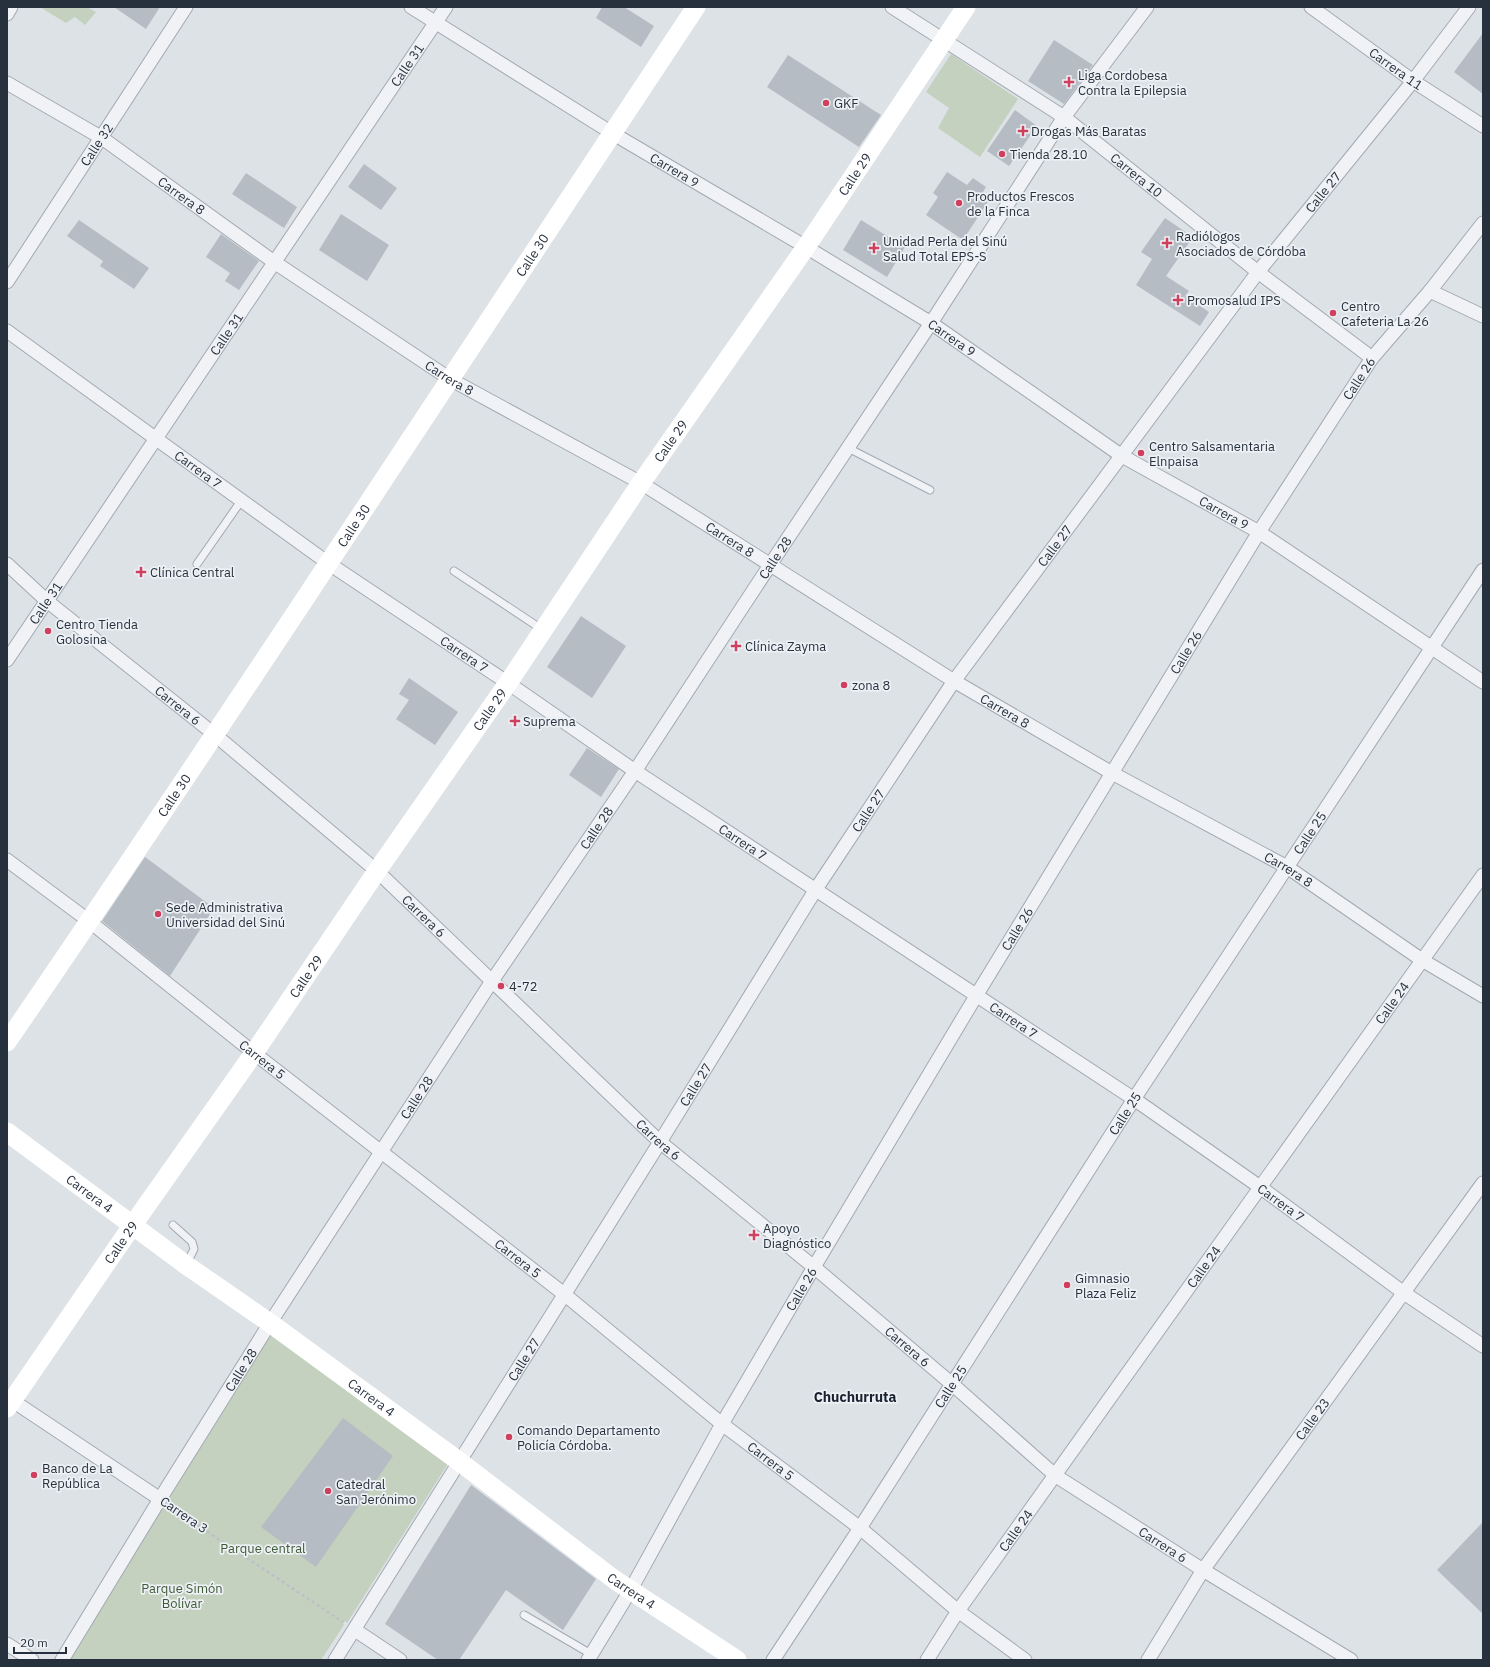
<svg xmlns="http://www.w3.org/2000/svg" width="1490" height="1667" font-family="'IBM Plex Sans',sans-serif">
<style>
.green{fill:#c4d1be}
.building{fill:#b5bcc4}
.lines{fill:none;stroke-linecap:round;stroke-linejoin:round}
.lane-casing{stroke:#a3a9b1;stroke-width:9}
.street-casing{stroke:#a3a9b1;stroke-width:15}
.path{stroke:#bcc0c6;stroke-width:2.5;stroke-dasharray:3 3;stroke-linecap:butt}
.lane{stroke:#f0f2f6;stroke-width:7}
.street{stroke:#f0f2f6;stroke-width:13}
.secondary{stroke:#fff;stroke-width:19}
.poi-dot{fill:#cf405f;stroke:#edf1f5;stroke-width:1.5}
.labels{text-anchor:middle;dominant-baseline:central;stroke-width:3.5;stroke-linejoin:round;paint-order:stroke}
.street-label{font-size:13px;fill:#27313e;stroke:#edf1f5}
.poi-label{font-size:13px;fill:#27313e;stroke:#edf1f5;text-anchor:start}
.park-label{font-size:13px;fill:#3e5a34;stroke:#edf1f5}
.neighbourhood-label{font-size:14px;font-weight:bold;fill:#19222f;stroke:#edf1f5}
</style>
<rect width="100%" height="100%" fill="#dde2e7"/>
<g class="green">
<path d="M40,7h47l9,5 -11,13 -10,-8 -9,6z"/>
<path d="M951,54l67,45 -38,58 -42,-29 11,-20 -23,-16z"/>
<path d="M271,1333l178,129 -102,161 -2,-2 -2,3 1,1 -23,35h-255z"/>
</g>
<g class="building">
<path d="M114,7h46l-14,22z"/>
<path d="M602,7h22l30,19 -13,21 -45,-29z"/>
<path d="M1483,33v61l-29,-22z"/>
<path d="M1054,40l39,25 -29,39 -36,-23z"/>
<path d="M788,55l93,60 -22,32 -92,-60z"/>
<path d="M1015,110l22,16 -28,40 -22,-15z"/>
<path d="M364,164l33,24 -16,22 -33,-23z"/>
<path d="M947,172l20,13 6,-7 13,9 -3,5 8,5 -28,43 -37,-25 12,-18 -5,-4z"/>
<path d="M246,173l51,34 -13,21 -52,-34z"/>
<path d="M341,214l48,31 -22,36 -48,-31z"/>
<path d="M1165,218l28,19 -27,39 23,15 -4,5 24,16 -9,14 -64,-41 16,-26 -11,-7z"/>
<path d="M79,220l70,48 -15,21 -34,-23 3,-5 -36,-25z"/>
<path d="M861,220l44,27 -18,30 -44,-27z"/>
<path d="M221,234l38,27 -20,29 -14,-9 5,-8 -24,-16z"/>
<path d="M581,616l45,30 -34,52 -45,-31z"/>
<path d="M409,678l49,34 -23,33 -39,-26 13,-19 -10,-6z"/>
<path d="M587,748l32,21 -18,28 -32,-22z"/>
<path d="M145,857l69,51 -44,68 -68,-55z"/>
<path d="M343,1418l50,38 -77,111 -55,-40z"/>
<path d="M471,1485l125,94 -33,51 -57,-40 -47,70h-21l-53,-36z"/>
<path d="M1483,1522v92l-46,-44z"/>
</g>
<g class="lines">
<defs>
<g id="lane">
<path d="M848,448l82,42"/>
<path d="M197,564l44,-63"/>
<path d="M454,571l89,59"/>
<path d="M173,1225l19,17 2,7 -7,14"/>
<path d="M524,1615l67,39"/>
</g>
<g id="street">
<path id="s1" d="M411,7l201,126 194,114 125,76 191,133 137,76 224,150"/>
<path id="s2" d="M892,7l172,110 194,155 114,86"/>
<path id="s3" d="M1311,7l102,74 70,45"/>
<path d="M7,14l4,-7"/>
<path id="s4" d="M7,83l95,55 172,124 176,117 191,104 313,198 158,92 175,94 135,93 61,36"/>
<path id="s5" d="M7,282l179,-275"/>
<path d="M1430,291l53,25"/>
<path id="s6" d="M7,331l321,232 180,120 127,88 499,328 126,88 144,106 79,53"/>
<path id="s7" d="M7,564l40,37 167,133 163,137 283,271 154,125 138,117 104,92 147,94 148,90"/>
<path id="s8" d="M7,660l439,-653"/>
<path id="s9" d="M7,860l82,61 165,132 310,241 158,130 138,104 98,83 67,49"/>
<path d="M7,1397l153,102"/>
<path d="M355,1630l45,30"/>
<path d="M7,1644l25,16"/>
<path id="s10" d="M62,1660l98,-161 110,-176 222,-342 143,-210 135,-206 161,-242 133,-206 83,-110"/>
<path id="s11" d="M335,1660l325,-518 156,-253 138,-208 304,-409 155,-191 56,-74"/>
<path id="s12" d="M588,1660l42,-69 92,-167 92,-157 162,-271 283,-464 113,-174 58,-67 53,-68"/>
<path id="s13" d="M773,1660l87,-132 274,-429 349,-529"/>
<path id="s14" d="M927,1660l31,-49 525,-736"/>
<path id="s15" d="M1148,1660l55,-90 280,-387"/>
</g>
</defs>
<use href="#lane" class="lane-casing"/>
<use href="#street" class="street-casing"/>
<path class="path" d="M172,1508l171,114"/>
<use href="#lane" class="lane"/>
<use href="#street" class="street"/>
<g class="secondary">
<path id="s16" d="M7,1042c234,-342 460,-690 689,-1035"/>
<path id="s17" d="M7,1132l179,133 84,58 190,139 155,118 122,80"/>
<path id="s18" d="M7,1408l125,-182 122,-173 123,-182 131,-188 133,-200 165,-236 160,-240"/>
</g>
</g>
<g class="poi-dot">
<path d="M1067 76h4v4h4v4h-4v4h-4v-4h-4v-4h4z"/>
<circle cx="826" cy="103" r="4"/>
<path d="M1021 125h4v4h4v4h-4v4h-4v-4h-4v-4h4z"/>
<circle cx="1002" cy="154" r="4"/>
<circle cx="959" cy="203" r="4"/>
<path d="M1165 237h4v4h4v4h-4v4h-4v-4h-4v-4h4z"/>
<path d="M872 242h4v4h4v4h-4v4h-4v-4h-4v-4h4z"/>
<path d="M1176 294h4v4h4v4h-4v4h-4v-4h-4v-4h4z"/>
<circle cx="1333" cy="313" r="4"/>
<circle cx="1141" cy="453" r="4"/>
<path d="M139 566h4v4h4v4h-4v4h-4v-4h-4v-4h4z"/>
<circle cx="48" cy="631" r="4"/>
<path d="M734 640h4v4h4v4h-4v4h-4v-4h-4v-4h4z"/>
<circle cx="844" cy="685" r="4"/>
<path d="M513 715h4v4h4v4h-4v4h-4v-4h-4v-4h4z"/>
<circle cx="158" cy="914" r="4"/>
<circle cx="501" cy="986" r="4"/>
<path d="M752 1229h4v4h4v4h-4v4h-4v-4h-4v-4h4z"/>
<circle cx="1067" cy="1285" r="4"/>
<circle cx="509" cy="1437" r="4"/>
<circle cx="34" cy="1475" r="4"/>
<circle cx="328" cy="1491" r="4"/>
</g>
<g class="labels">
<g class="street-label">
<text stroke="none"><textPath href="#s8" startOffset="717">Calle 31</textPath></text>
<text stroke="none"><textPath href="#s3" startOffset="105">Carrera 11</textPath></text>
<text stroke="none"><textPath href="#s5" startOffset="164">Calle 32</textPath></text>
<text stroke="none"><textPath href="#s1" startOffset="310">Carrera 9</textPath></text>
<text stroke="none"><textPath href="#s18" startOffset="1497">Calle 29</textPath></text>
<text stroke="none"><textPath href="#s2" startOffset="297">Carrera 10</textPath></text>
<text stroke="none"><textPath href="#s11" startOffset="1771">Calle 27</textPath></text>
<text stroke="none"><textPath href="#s4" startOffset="208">Carrera 8</textPath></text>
<text stroke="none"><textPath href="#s16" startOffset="946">Calle 30</textPath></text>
<text stroke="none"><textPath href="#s8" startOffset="393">Calle 31</textPath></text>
<text stroke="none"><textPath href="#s1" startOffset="634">Carrera 9</textPath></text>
<text stroke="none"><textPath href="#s4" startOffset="532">Carrera 8</textPath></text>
<text stroke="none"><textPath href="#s12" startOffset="1496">Calle 26</textPath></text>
<text stroke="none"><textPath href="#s18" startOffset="1173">Calle 29</textPath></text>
<text stroke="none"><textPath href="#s6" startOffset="236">Carrera 7</textPath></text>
<text stroke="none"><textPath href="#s1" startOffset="958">Carrera 9</textPath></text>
<text stroke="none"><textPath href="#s16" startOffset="622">Calle 30</textPath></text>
<text stroke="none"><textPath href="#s4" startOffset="856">Carrera 8</textPath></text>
<text stroke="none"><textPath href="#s11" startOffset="1327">Calle 27</textPath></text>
<text stroke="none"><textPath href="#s10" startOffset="1313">Calle 28</textPath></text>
<text stroke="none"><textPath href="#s8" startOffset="69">Calle 31</textPath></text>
<text stroke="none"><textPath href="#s12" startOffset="1172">Calle 26</textPath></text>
<text stroke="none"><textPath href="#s6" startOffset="560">Carrera 7</textPath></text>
<text stroke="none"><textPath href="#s7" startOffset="222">Carrera 6</textPath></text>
<text stroke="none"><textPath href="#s18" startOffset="849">Calle 29</textPath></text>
<text stroke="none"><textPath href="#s4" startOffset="1180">Carrera 8</textPath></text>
<text stroke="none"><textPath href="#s16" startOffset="298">Calle 30</textPath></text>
<text stroke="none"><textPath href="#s11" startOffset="1003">Calle 27</textPath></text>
<text stroke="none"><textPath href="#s10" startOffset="989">Calle 28</textPath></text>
<text stroke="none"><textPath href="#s13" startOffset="986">Calle 25</textPath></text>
<text stroke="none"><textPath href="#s6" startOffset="896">Carrera 7</textPath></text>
<text stroke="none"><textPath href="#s4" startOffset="1505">Carrera 8</textPath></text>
<text stroke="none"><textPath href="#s7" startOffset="546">Carrera 6</textPath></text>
<text stroke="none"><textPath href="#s12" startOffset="848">Calle 26</textPath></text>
<text stroke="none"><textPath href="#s18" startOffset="525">Calle 29</textPath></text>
<text stroke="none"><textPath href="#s14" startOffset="805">Calle 24</textPath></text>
<text stroke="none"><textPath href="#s6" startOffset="1220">Carrera 7</textPath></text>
<text stroke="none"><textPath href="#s9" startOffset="324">Carrera 5</textPath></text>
<text stroke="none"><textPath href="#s11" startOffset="679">Calle 27</textPath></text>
<text stroke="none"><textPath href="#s10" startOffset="665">Calle 28</textPath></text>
<text stroke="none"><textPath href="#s13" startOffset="650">Calle 25</textPath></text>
<text stroke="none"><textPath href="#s7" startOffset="870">Carrera 6</textPath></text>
<text stroke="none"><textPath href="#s17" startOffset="103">Carrera 4</textPath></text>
<text stroke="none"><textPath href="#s6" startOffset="1544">Carrera 7</textPath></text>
<text stroke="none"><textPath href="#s18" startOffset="201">Calle 29</textPath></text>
<text stroke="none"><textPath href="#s9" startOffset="648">Carrera 5</textPath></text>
<text stroke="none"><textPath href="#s14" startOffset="481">Calle 24</textPath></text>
<text stroke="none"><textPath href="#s12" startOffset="428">Calle 26</textPath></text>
<text stroke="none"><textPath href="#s7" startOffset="1194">Carrera 6</textPath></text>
<text stroke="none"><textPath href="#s11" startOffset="355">Calle 27</textPath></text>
<text stroke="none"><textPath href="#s10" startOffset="341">Calle 28</textPath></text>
<text stroke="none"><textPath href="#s13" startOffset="326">Calle 25</textPath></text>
<text stroke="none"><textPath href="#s17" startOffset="451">Carrera 4</textPath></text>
<text stroke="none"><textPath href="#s15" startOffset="292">Calle 23</textPath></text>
<text stroke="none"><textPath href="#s9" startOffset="972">Carrera 5</textPath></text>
<text transform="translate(184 1515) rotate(34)">Carrera 3</text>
<text stroke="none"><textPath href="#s14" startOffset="157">Calle 24</textPath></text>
<text stroke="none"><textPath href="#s7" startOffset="1518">Carrera 6</textPath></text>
<text stroke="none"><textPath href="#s17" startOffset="775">Carrera 4</textPath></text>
</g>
<g class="poi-label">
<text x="1078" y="75">Liga Cordobesa<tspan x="1078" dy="15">Contra la Epilepsia</tspan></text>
<text x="834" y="103">GKF</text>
<text x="1031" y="131">Drogas Más Baratas</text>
<text x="1010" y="154">Tienda 28.10</text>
<text x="967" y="196">Productos Frescos<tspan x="967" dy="15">de la Finca</tspan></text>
<text x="1176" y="236">Radiólogos<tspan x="1176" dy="15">Asociados de Córdoba</tspan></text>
<text x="883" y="241">Unidad Perla del Sinú<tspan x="883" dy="15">Salud Total EPS-S</tspan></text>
<text x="1187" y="300">Promosalud IPS</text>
<text x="1341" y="306">Centro<tspan x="1341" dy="15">Cafeteria La 26</tspan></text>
<text x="1149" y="446">Centro Salsamentaria<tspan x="1149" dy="15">Elnpaisa</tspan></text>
<text x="150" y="572">Clínica Central</text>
<text x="56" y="624">Centro Tienda<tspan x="56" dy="15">Golosina</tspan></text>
<text x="745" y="646">Clínica Zayma</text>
<text x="852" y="685">zona 8</text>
<text x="523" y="721">Suprema</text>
<text x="166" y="907">Sede Administrativa<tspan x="166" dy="15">Universidad del Sinú</tspan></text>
<text x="509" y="986">4-72</text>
<text x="763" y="1228">Apoyo<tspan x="763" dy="15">Diagnóstico</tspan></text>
<text x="1075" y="1278">Gimnasio<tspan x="1075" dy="15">Plaza Feliz</tspan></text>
<text x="517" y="1430">Comando Departamento<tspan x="517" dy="15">Policía Córdoba.</tspan></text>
<text x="42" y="1468">Banco de La<tspan x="42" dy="15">República</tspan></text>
<text x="336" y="1484">Catedral<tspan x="336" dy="15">San Jerónimo</tspan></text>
</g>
<g class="park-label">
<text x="263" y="1548">Parque central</text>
<text x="182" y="1588">Parque Simón<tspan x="182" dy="15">Bolívar</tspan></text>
</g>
<g class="neighbourhood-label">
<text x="855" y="1397">Chuchurruta</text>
</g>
</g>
<rect width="1490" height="1667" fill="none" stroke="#27313e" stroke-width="16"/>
<path d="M14 1647v6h52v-6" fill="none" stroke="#27313e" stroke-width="2"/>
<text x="20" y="1647" font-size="12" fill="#27313e" stroke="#edf1f5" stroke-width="3" paint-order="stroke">20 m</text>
</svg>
